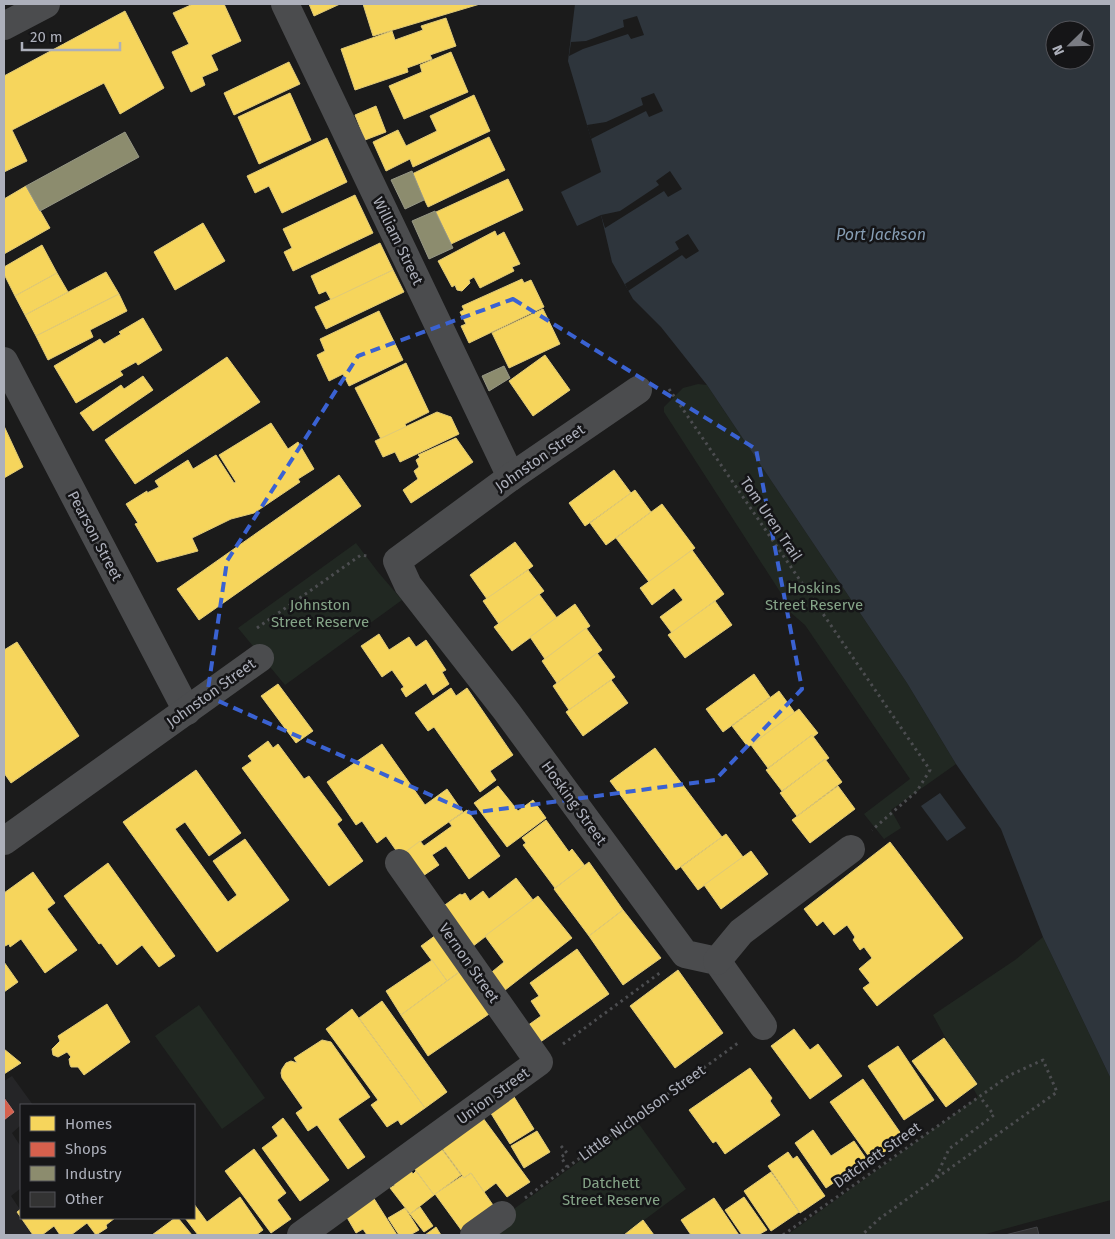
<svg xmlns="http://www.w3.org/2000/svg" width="1115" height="1239" font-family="'Fira Sans',sans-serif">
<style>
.built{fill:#252527}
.green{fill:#212822}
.water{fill:#2e353c;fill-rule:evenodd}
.pier{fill:#1b1b1b}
.homes{fill:#f6d55c;stroke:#e0ca78}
.shops{fill:#d6604d;stroke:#ca786e}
.industry{fill:#8c8c6e;stroke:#969785}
.building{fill:#333;stroke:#434447}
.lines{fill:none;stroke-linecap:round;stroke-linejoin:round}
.path{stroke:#4c4d50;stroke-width:3;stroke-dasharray:2.5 4;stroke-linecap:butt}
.minor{stroke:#4b4c4e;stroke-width:28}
.marked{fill:none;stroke:#3a62d2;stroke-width:4;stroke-dasharray:10 6;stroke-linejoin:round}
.labels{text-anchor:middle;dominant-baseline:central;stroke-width:5;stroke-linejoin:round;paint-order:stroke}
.street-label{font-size:15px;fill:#adb0bb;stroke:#151517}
.park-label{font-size:15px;fill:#85a488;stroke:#151517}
.water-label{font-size:16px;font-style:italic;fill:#869db3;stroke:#151517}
</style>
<rect width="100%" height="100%" fill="#1b1b1b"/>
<path class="built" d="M12,1076l21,29h-12v20l-9,8 9,14v41l-10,8 10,15v7h5l13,17h-35v-154z"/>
<g class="green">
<path d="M698,384l9,1 200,298 49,81 -65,46 10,18 -17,11 -20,-25 46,-35 -105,-154 -23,-20 4,-4 -122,-189v-5l19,-19z"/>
<path d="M356,543l22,29 24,28 -117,85 -47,-57z"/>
<path d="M1043,937l67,140 1,7v116l-129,35h-195l191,-138 -45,-82 82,-55z"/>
<path d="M199,1005l66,93 -43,31 -67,-93z"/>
<path d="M636,1120l50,69 -62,46h-146z"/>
</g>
<g class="water">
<path d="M575,4h536v1080l-1,-7 -67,-140 -42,-108 -45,-65 -49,-81 -200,-298 -46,-58 -28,-28 -21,-37 -11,-47 -24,11 -16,-34 40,-20 -33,-111zM1055,30h30v30h-30z"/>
<path d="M940,793l26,35 -19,13 -26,-35z"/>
</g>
<g class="pier">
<path d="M637,16l7,19 -13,4 -3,-5 -45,15 -14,7 2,-14 15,-1 38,-14 -1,-7z"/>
<path d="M654,93l9,18 -14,6 -3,-6 -55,28 -4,-14 19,-3 37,-17 -2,-7z"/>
<path d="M670,171l12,18 -14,8 -4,-6 -59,37 -4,-13 19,-4 39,-26 -3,-4z"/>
<path d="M688,234l11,17 -13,8 -4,-4 -54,36 -3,-7 54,-35 -4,-7z"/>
</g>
<g class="homes">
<path d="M193,4h31l17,37 -30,14 7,15 -16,7 3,8 -14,7 -19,-40 17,-8 -16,-31z"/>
<path d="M309,4h31l-26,12z"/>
<path d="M363,4h117l-107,32z"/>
<path d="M125,11l39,77 -44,26 -16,-31 -92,47 15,31 -23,11v-96z"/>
<path d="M446,18l10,28 -26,9 2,4 -25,9 1,4 -53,18 -14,-41 51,-18 3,9 28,-10 -2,-4z"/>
<path d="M451,52l17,40 -64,27 -15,-33 33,-14 -2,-7z"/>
<path d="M289,62l11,22 -66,31 -10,-22z"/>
<path d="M290,93l21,47 -52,24 -21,-47z"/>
<path d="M474,95l16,36 -77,36 -3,-8 -24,12 -13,-29 25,-12 8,16 31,-15 -7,-15z"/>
<path d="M376,106l10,26 -21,8 -10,-25z"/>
<path d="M489,137l16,33 -77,37 -16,-33z"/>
<path d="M327,138l20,44 -65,31 -13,-27 -14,7 -8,-17z"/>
<path d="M508,179l15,31 -72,34 -15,-32z"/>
<path d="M26,186l24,42 -46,26v-55z"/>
<path d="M355,195l18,38 -80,38 -9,-19 8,-4 -9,-19z"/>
<path d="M203,223l22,38 -50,29 -21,-38z"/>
<path d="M495,231l2,5 7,-4 16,32 -8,3 2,4 -34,17 -6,-11 -5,3 1,3 -8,8 -5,-1 -2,-5 -3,2 -14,-26z"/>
<path d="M380,243l13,27 -62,30 -5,-9 -7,3 -8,-18z"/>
<path d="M42,245l15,28 -42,23 -11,-22v-7z"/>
<path d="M393,270l11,22 -78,37 -11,-22z"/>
<path d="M106,272l13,22 -83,42 -11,-21z"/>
<path d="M57,273l11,19 -43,23 -10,-19z"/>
<path d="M522,279l2,4 7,-3 13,27 -75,36 -8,-17 5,-2 -6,-12 4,-2 -2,-4z"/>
<path d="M119,294l8,17 -37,19 3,7 -45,23 -12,-24z"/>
<path d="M543,309l17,35 -51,24 -17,-35z"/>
<path d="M379,311l24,49 -54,26 -6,-12 -14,7 -12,-26 8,-4 -5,-12z"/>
<path d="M143,318l19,32 -24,15 -2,-3 -16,9 3,4 -47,28 -22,-37 46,-27 4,5 17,-10 -2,-2z"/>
<path d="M545,355l25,35 -37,26 -24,-35z"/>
<path d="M227,357l33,45 -125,82 -30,-44z"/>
<path d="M406,363l23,49 -24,12 1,3 -25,12 -26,-51z"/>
<path d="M143,376l10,14 -60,41 -13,-18 41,-28 3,4z"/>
<path d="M437,412l14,5 8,17 -59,28 -5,-10 -12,5 -8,-16z"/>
<path d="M271,423l17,26 10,-7 16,27 -16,10 2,3 -46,31 -23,6 -39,19 6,13 -41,11 -22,-38 3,-1 -12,-19 21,-13v2l12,-6 -4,-6 33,-21 5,9 23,-14 18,28 2,-1 -17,-27z"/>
<path d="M4,426l19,41 -19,11z"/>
<path d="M456,438l17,24 -62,41 -8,-13 15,-11 -4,-8 5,-4 -3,-7 4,-3 -2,-2z"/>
<path d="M614,470l17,23 -46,33 -16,-23z"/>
<path d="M339,475l22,31 -162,114 -22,-31z"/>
<path d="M635,490l16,22 -45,33 -16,-22z"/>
<path d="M662,504l33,44 -46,34 -33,-44z"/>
<path d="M515,542l18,24 -46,33 -17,-24z"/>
<path d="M692,550l32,44 -52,39 -12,-16 23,-17 -9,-12 -22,17 -12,-17z"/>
<path d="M528,570l16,21 -45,33 -16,-23z"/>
<path d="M539,594l18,24 -45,33 -18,-24z"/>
<path d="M715,601l17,24 -47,33 -17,-23z"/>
<path d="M575,604l15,22 -45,33 -15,-22z"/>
<path d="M586,628l16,22 -45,33 -15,-22z"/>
<path d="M379,634l10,16 20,-13 7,10 10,-7 20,30 -4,2 7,12 -16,11 -7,-12 -20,14 -5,-8 3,-2 -12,-17 -10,7 -21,-31z"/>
<path d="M17,642l62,94 -68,47 -7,-10v-123z"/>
<path d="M597,653l18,24 -46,33 -16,-24z"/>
<path d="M754,674l16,23 -47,35 -17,-23z"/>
<path d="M611,680l17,23 -45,33 -17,-24z"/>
<path d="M278,684l35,47 -17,12 -35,-47z"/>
<path d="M451,688l5,8 11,-8 46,67 -23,16 6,9 -16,12 -46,-65 -6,4 -13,-18z"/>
<path d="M779,691l16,22 -47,34 -16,-21z"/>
<path d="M799,709l19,24 -5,4 -1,-2 -44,33 -17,-23z"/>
<path d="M812,735l17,23 -3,2 -1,-1 -43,32 -16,-21z"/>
<path d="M268,741l5,7 5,-4 26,35 5,-3 33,44 -5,4 26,37 -34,25 -87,-118 10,-7 -4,-5z"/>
<path d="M382,744l43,61 22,-16 16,23 -63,44 -14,-20 -9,7 -15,-22 -6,4 -29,-43z"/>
<path d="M655,748l67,89 -46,33 -66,-89z"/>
<path d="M825,759l17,23 -45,34 -17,-23z"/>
<path d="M196,770l45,63 -32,23 -24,-34 -10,7 53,73 9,-7 -24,-34 32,-22 44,61 -72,52 -94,-130z"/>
<path d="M498,786l20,25 15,-11 13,18 -39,29 -33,-44z"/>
<path d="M838,786l17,23 -45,34 -18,-23z"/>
<path d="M467,810l33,46 -31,23 -23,-33 -14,9 7,10 -22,15 -17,-24 20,-15 4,5 28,-20 -3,-4z"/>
<path d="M546,820l23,32 3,-3 13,17 -30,22 -32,-43 3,-2 -4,-5z"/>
<path d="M726,834l17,23 -45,33 -17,-23z"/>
<path d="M890,842l73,96 -86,68 -14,-18 7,-5 -11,-14 13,-11 -8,-11 -4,3 -7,-10 2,-3 -8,-12 -13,10 -11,-14 -6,5 -13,-17z"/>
<path d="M751,851l17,23 -47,35 -17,-24z"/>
<path d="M589,862l34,48 -34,26 -35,-47z"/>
<path d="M108,863l67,93 -16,11 -17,-22 -25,20 -16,-22 -2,1 -35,-48z"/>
<path d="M33,872l22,31 -8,6 30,41 -32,23 -24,-34 -11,8 -1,-3 -4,2 -1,-1v-52z"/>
<path d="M516,878l17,22 -65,50 -30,-40 22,-16 2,1 3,-2 5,8 13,-10 6,8z"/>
<path d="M538,896l34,42 -72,56 -13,-18 17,-14 -19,-26z"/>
<path d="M623,910l38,48 -38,27 -34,-49z"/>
<path d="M436,935l26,35 -15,11 -26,-35z"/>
<path d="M577,949l32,45 -70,49 -12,-17 14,-10 -10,-15 8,-5 -9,-13z"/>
<path d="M432,960l15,21 -46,34 -15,-24z"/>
<path d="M4,962l14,20 -14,10z"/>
<path d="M462,970l30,42 -64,44 -27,-41z"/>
<path d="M678,970l45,63 -48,35 -45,-62z"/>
<path d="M382,1001l65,91 -22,16 -66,-90z"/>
<path d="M107,1004l23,38 -46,33 -6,-8h-7l-1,-2 -1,-6 2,-2 -4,-5 -9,5 -5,-2 -1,-6 8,-8 -2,-5z"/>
<path d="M352,1009l73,99 -24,17 -3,-5 -11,7 -16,-22 7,-5 -52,-71z"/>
<path d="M794,1029l16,21 8,-6 24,32 -32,23 -39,-53z"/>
<path d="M944,1038l33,46 -31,23 -34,-46z"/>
<path d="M322,1040l9,2 39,55 -32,22 27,38 -17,12 -31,-44 -9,6 -12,-18 7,-5 -21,-30 -1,-5 1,-4 4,-6 5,-2 6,2 -3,-5z"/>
<path d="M898,1046l36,54 -30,20 -36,-54z"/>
<path d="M4,1049l17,14 -17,11z"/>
<path d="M750,1068l22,30 -2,3 10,14 -55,39 -9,-13 -3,2 -24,-33z"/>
<path d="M863,1079l41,59 -32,23 -42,-59z"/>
<path d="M511,1092l23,37 -24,15 -23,-37z"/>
<path d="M480,1114l50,68 -23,15 -11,-14 -12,9 -13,-19 -7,5 -25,-34z"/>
<path d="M283,1118l46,62 -29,21 -38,-53 16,-12 -6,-9z"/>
<path d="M813,1130l18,26 23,-15 13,19 -41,28 -31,-45z"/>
<path d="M537,1131l13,21 -26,16 -13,-22z"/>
<path d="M438,1144l23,31 -27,20 -23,-31z"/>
<path d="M254,1149l32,44 -9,7 14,19 -20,14 -46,-62z"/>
<path d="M788,1152l5,7 4,-3 28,40 -25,17 -32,-47z"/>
<path d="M409,1168l4,6 3,-3 18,24 -24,19 -20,-26 5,-3 -3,-4z"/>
<path d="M771,1172l28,40 -28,19 -27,-40z"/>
<path d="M471,1173l24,35 -33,23 -27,-37 27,-18 2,2z"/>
<path d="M240,1197l23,33 -7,5h-58l-13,-17h9v-14l13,18z"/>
<path d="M373,1197l24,38h-30l-4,-6 -7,4 -11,-19z"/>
<path d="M744,1197l23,33 -9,5h-16l-17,-25z"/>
<path d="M714,1198l25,37h-48l-10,-15z"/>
<path d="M420,1207l13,19 -9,6 -14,-18z"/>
<path d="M405,1208l14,22 -9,5h-11l-11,-17z"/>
<path d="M21,1209v9h94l-9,7 1,3 -11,7 -9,-12 -16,12h-11l-6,-9 -12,9h-9l-16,-23z"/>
<path d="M175,1218h3l14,17h-40z"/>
<path d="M643,1220l11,15h-30z"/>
<path d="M436,1227l5,8h-16z"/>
</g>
<path class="shops" d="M4,1098l10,14 -10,8z"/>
<g class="industry">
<path d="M125,132l14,25 -99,54 -14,-25z"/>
<path d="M412,171l12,29 -19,9 -14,-29z"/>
<path d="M435,211l18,37 -24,11 -17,-38z"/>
<path d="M504,366l6,12 -21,13 -7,-15z"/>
</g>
<path class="building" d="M1037,1227l2,8h-34z"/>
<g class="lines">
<g class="path">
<path d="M669,389l261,381 -13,21 -45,39"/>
<path d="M257,628l104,-73 6,1"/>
<path d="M563,1044l98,-72"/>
<path d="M561,1146l6,7 -6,4 6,10"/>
<path d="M936,1177l13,-28 45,-34 -14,-18"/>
<path d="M525,1198l213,-155"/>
<path d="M783,1235l227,-160 33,-15 14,32 -178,127 -17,16"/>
</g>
<g class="minor">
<path d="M285,4l226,473"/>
<path d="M4,26l42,-22"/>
<path d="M4,361l183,350"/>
<path d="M638,390l-127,87 -114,84 11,24 99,127 178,242 32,7 46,65"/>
<path d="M4,841l256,-183"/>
<path d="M717,961l24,-29 110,-83"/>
<path d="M301,1235l238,-173 -140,-199"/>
<path d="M474,1235l28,-20"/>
</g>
</g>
<path class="marked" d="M513,299l243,150 46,240 -87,91 -244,33 -264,-117 20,-135 131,-205z"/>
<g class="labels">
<g class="street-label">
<text transform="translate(398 241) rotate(64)">William Street</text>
<text transform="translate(540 458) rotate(-35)">Johnston Street</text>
<text transform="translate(771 519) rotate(56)">Tom Uren Trail</text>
<text transform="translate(95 536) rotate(62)">Pearson Street</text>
<text transform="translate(211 693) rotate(-36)">Johnston Street</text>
<text transform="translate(574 803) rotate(54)">Hosking Street</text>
<text transform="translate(469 963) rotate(55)">Vernon Street</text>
<text transform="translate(493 1096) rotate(-36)">Union Street</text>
<text transform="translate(642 1113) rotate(-36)">Little Nicholson Street</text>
<text transform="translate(877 1155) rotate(-35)">Datchett Street</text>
</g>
<g class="park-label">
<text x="814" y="588">Hoskins<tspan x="814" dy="17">Street Reserve</tspan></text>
<text x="320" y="605">Johnston<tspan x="320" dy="17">Street Reserve</tspan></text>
<text x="611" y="1183">Datchett<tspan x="611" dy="17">Street Reserve</tspan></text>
</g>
<g class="water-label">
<text x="881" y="234">Port Jackson</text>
</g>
</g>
<rect width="1115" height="1239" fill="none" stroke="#adb0bb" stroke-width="10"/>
<rect x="20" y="1104" width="175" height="115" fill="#151517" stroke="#525359"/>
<rect x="30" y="1116" width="25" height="15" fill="#f6d55c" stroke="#525359"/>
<text x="65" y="1129" font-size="15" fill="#adb0bb">Homes</text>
<rect x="30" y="1142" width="25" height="15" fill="#d6604d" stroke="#525359"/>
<text x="65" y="1154" font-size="15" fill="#adb0bb">Shops</text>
<rect x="30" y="1166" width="25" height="15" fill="#8c8c6e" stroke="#525359"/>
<text x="65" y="1179" font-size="15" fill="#adb0bb">Industry</text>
<rect x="30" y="1192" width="25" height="15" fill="#333333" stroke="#525359"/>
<text x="65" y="1204" font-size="15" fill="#adb0bb">Other</text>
<g transform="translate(1070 45) rotate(247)"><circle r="24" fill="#151517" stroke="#525359"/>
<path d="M0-4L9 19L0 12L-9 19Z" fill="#7a7c83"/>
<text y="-8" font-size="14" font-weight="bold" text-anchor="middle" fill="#adb0bb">N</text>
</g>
<path d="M22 42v8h98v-8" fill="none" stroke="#adb0bb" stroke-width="2.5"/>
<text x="30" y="42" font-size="15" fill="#adb0bb" stroke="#151517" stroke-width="4" paint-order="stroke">20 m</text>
</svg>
